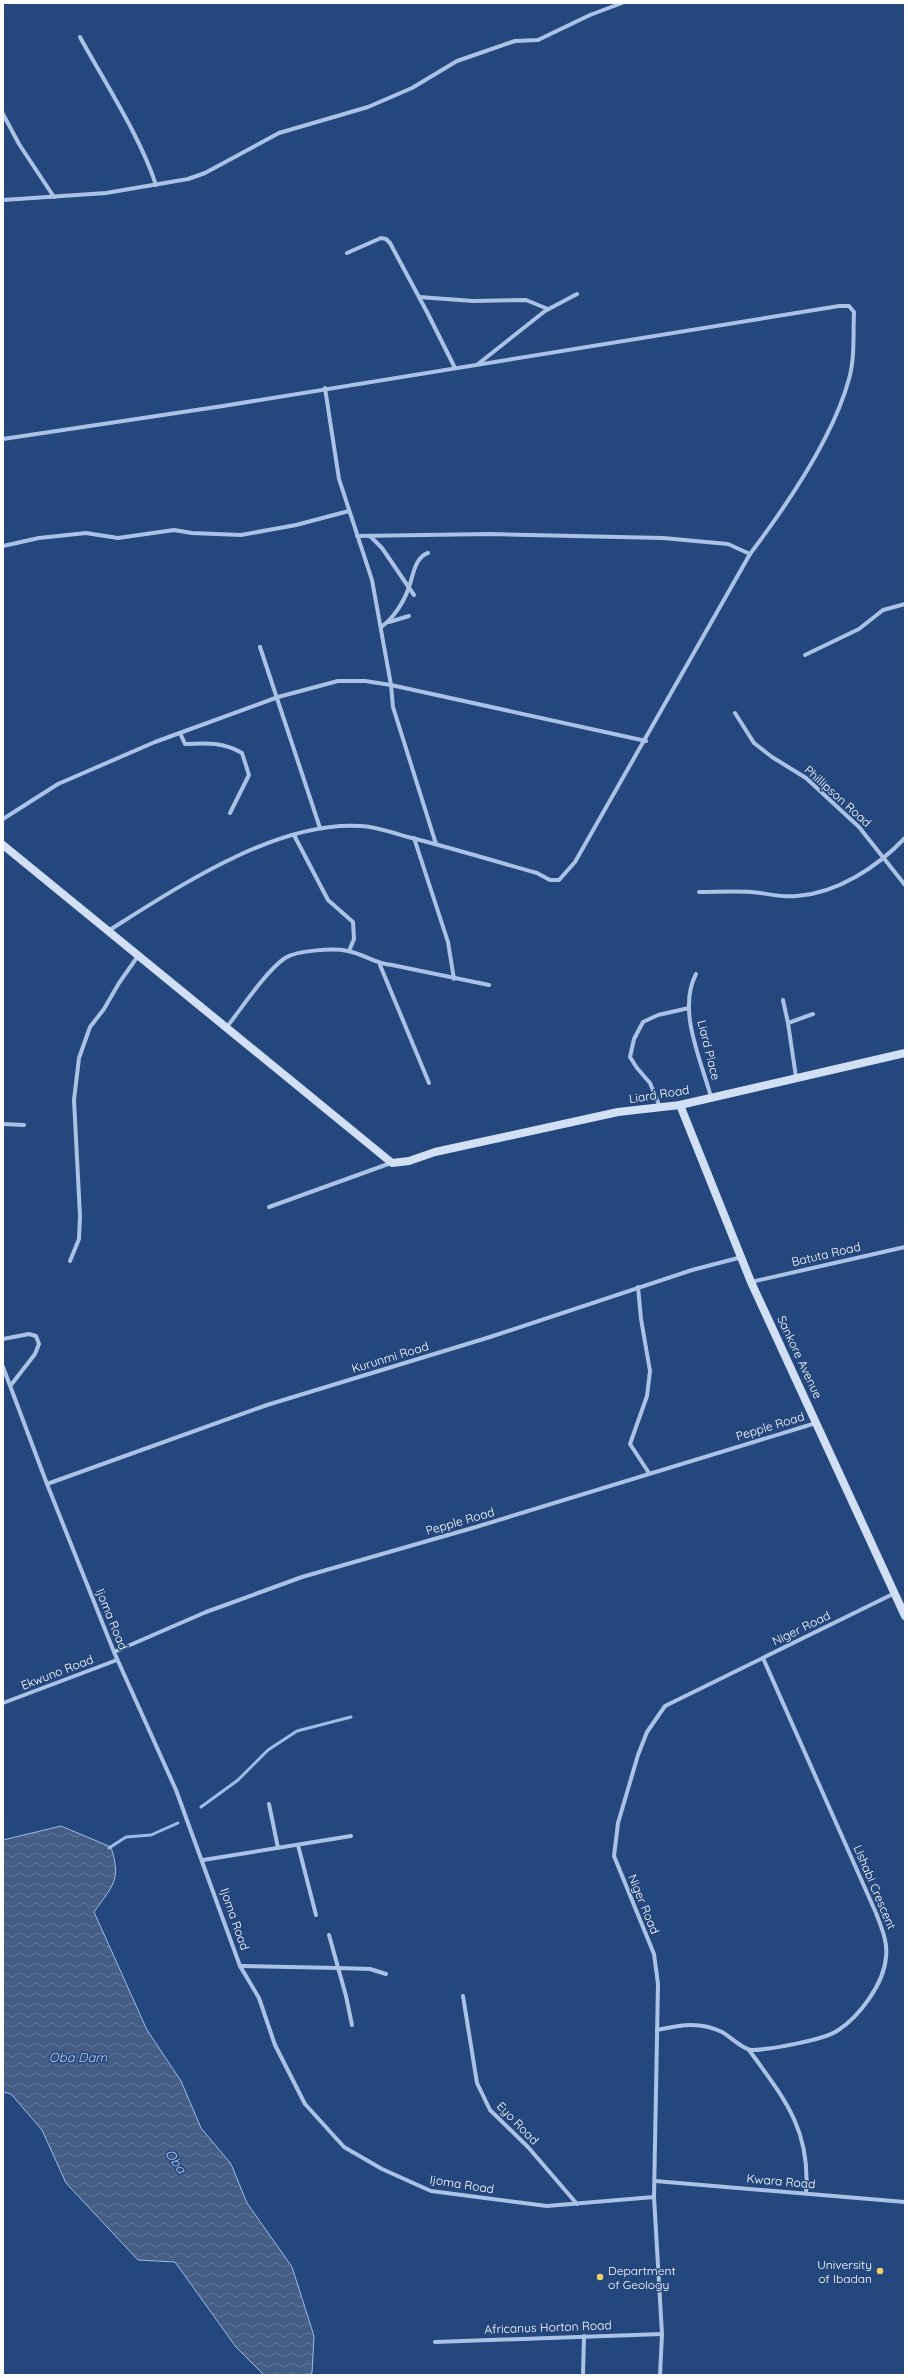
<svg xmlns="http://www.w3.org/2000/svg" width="908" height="2378" font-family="Quicksand,sans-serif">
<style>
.water{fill:url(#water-waves);stroke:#9dbce6}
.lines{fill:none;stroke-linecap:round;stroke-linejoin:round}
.stream{stroke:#9dbce6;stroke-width:3}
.street{stroke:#a9c2e5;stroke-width:4}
.secondary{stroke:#d2e0f5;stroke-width:8}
.poi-dot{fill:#efcf6d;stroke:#24477d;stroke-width:1.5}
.labels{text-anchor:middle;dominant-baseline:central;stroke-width:3;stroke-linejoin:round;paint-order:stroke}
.street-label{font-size:12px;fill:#fff;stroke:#24477d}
.poi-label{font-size:12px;fill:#fff;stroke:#24477d;text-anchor:end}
.water-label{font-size:13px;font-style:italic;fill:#b4cced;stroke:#24477d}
</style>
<defs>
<pattern id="water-waves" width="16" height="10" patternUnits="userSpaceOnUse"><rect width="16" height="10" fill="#445e85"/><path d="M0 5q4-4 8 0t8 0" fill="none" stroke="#607697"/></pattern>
</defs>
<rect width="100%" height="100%" fill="#24477d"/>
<path class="water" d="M61,1826l50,21c11,34 1,39 -17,65l53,118 34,51 20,47 30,36 16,39 45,64 22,69 -2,37 -3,2h-45l-28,-28 -61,-85 -37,-2 -72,-77 -24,-53 -31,-36 -8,-2v-252z"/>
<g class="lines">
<g class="stream">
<path d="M201,1807l37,-27 30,-30 29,-19 54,-14"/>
<path d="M109,1848l17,-11 25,-2 27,-12"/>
</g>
<g class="street">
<path d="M80,37c25,46 60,99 76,148"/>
<path d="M3,114l16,30 35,53"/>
<path d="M3,200l103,-7 82,-14 17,-6 74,-40 89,-26 44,-19 45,-27 58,-20 23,-1 52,-25 32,-12"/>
<path d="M347,253l34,-15 5,1 4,4 37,69 28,56"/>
<path d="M419,297l54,4 53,-1 22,9"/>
<path d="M478,364l67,-53 32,-17"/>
<path d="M325,388l14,91 33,101 19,105 2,22 43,137"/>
<path d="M3,439l220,-33 616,-100h10l5,6c-1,22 1,46 -5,67 -16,59 -62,126 -99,175"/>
<path d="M370,536l12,12 32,47"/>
<path d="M3,546l36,-8 47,-5 32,5 56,-8 18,3 49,2 55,-10 53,-14"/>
<path d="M389,622l20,-6"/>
<path d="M381,627c12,-8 23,-25 28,-40 4,-11 6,-30 19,-34"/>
<path d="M260,647l60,181"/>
<path d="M805,655l54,-26 24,-19 22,-6"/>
<path d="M735,713l19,30 18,14 34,21 53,49 46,58"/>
<path d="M180,733l5,11c22,-1 38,-2 57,9l7,22 -19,38"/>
<path d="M3,819l55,-35 97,-42 123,-45 60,-16h27l26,4 255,56"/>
<path d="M294,835l34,65 25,22 1,17 -5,12"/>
<path d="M414,838l34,104 6,37"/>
<path d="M699,892c17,0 35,-1 52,0 15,1 31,6 46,4 41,-3 80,-29 108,-58"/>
<path d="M108,931c70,-44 169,-111 253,-105 16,1 33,7 47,11 44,11 86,24 129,36l13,7h9l16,-18 175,-308 -22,-10 -65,-6 -173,-4 -133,2"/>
<path d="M380,965l49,118"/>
<path d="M696,974c-19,36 5,86 15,123"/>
<path d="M783,1000l5,23 8,54"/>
<path d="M788,1023l25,-9"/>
<path d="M226,1028c16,-20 39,-56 59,-70 13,-8 49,-10 63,-7 16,3 27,13 44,14l97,20"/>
<path d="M660,1107l-10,-24 -13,-15 -7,-11 4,-18 9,-17 15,-7 31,-7"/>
<path d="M3,1124l21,1"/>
<path d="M269,1207l122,-44"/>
<path d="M70,1261l9,-22 1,-23 -6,-116 5,-42 11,-31 14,-18 15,-26 19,-27"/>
<path d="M751,1282l154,-35"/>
<path d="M638,1287l3,32 9,52 -3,25 -17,48 19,29"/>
<path d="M3,1339l26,-5 7,2 3,8 -4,10 -24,31"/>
<path d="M3,1367l44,117 67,168 62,138 64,176 19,32 16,47 30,59 39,43 38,22 49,22 116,15 107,-9"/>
<path d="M47,1484l220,-79 223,-68 202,-67 50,-13"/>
<path d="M114,1652l92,-40 96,-35 174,-50 340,-104"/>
<path d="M3,1703l114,-43"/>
<path d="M269,1804l9,44"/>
<path d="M298,1845l18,70"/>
<path d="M203,1860l148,-24"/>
<path d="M329,1935l17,61 6,29"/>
<path d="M240,1966l98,2 32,1 16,5"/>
<path d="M463,1996l14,87 13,27 38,37 49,57"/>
<path d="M657,2030c24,-5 42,-9 65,2 9,5 20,17 29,18 17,0 72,-10 86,-19 22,-14 47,-47 49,-74 2,-16 -5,-30 -10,-44l-113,-255"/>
<path d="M749,2050c35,48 62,80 57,143"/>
<path d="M655,2181l250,21"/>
<path d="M435,2342l227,-8"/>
<path d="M583,2375l1,-39"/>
<path d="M660,2375l2,-41 -8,-137 4,-213 -4,-30 -40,-98 4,-33 20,-68 9,-23 18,-26 230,-113"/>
</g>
<g class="secondary">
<path d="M3,845l389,318 17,-2 26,-9 183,-40 62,-7 225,-52"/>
<path d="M680,1105l71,177 154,334"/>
</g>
</g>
<g class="poi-dot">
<circle cx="880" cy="2271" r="4"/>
<circle cx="600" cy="2277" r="4"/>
</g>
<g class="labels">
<g class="street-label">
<text transform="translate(838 796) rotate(42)">Phillipson Road</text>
<text transform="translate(709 1050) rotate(76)">Liard Place</text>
<text transform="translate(659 1094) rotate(-9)">Liard Road</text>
<text transform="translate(826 1254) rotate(-13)">Batuta Road</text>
<text transform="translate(390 1357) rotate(-17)">Kurunmi Road</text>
<text transform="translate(800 1357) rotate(65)">Sankore Avenue</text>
<text transform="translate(770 1426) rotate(-17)">Pepple Road</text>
<text transform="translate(460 1521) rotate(-16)">Pepple Road</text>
<text transform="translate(112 1619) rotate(68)">Ijoma Road</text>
<text transform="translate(801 1628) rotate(-26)">Niger Road</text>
<text transform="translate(57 1672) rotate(-21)">Ekwuno Road</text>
<text transform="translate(875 1887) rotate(67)">Lishabi Crescent</text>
<text transform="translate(644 1904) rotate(68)">Niger Road</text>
<text transform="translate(235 1919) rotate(71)">Ijoma Road</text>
<text transform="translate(518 2123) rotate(46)">Eyo Road</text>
<text transform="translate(781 2181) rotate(5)">Kwara Road</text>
<text transform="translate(462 2184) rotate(9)">Ijoma Road</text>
<text transform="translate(548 2327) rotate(-2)">Africanus Horton Road</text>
</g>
<g class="poi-label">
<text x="872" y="2264">University<tspan x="872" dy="14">of Ibadan</tspan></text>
<text x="608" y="2270" text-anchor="start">Department<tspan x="608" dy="14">of Geology</tspan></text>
</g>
<g class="water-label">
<text x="78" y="2057">Oba Dam</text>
<text transform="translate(176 2161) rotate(55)">Oba</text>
</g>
</g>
<rect width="908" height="2378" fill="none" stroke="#ffffff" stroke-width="8"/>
</svg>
